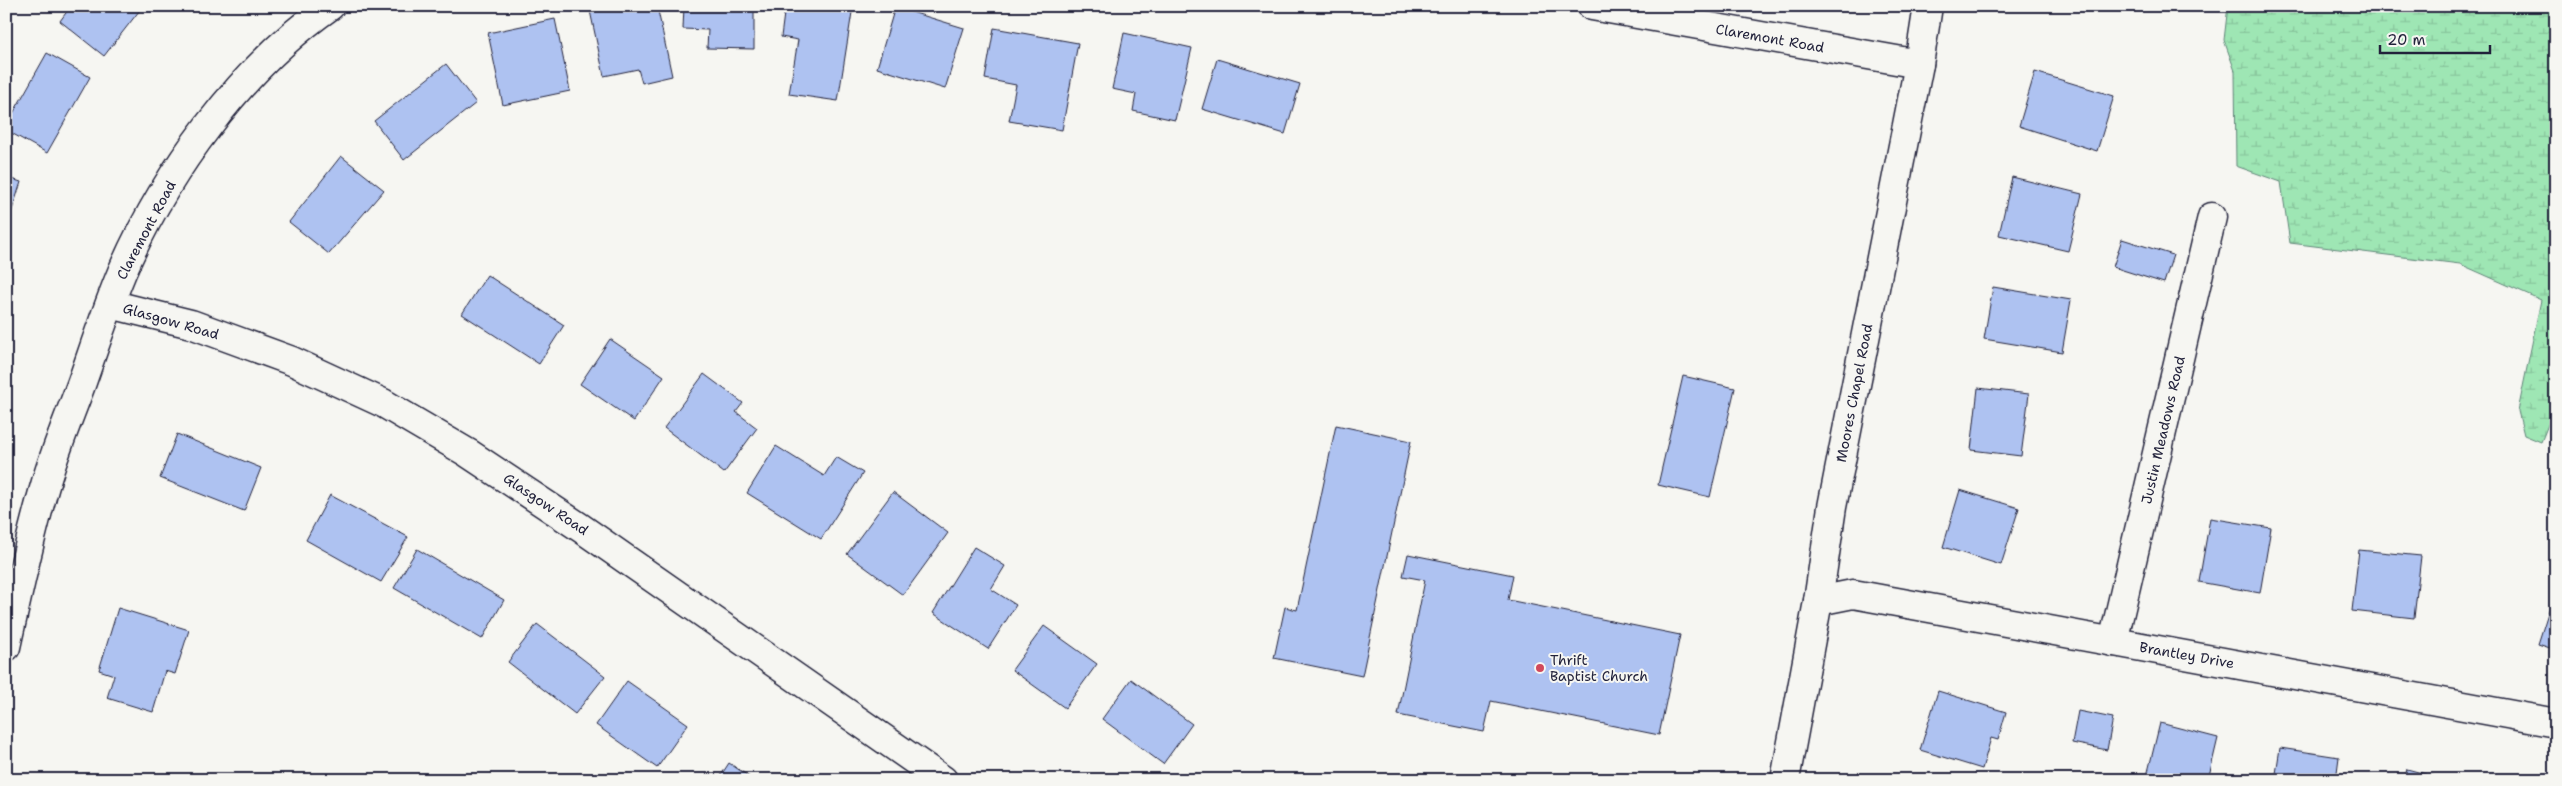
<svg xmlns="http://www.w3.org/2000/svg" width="2562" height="786" font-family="'Shantell Sans',sans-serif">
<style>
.wetland{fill:url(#wetland-marsh);stroke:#608478}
.building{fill:#aec2f1;stroke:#22223b}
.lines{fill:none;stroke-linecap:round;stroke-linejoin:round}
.street-casing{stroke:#22223b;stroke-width:31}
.secondary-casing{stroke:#22223b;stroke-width:31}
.street{stroke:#f6f6f2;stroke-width:28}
.secondary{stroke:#f6f6f2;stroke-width:28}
.poi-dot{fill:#d1495b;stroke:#f6f6f2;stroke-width:2}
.labels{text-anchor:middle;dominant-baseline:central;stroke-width:4;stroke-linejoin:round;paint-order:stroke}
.street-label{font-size:14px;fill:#22223b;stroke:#f6f6f2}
.poi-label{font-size:14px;fill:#22223b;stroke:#f6f6f2;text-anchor:start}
</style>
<defs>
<pattern id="wetland-marsh" width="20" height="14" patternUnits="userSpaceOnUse" patternTransform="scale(1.25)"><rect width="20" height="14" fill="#9ee6b4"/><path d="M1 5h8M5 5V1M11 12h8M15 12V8" fill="none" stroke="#88c59c"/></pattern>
</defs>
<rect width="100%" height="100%" fill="#f6f6f2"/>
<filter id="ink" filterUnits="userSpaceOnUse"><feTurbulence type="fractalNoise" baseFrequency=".02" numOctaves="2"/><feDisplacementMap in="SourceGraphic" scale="10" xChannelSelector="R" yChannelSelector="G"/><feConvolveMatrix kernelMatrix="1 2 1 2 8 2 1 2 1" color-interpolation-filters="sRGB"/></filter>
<g filter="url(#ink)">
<path class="wetland" d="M2228,6h328v399l-15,37 -17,-7 -6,-24 23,-111 -81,-36 -170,-21 -9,-61 -45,-16 -1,-95 -11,-31z"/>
<g class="building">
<path d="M71,6h72l-39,50 -44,-35z"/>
<path d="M589,6h68l15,70 -30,7 -4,-14 -34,7z"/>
<path d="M684,6h70v43l-47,-1 1,-18 -25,-1z"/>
<path d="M785,6h68l-15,95 -49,-7 9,-54 -17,-3z"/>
<path d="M895,7l69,21 -19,61 -68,-21z"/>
<path d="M555,19l15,72 -67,14 -15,-72z"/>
<path d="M994,28l84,15 -16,87 -53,-9 7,-36 -31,-6z"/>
<path d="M1124,33l68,15 -17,72 -42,-9 3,-17 -24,-5z"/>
<path d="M47,53l43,24 -43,76 -41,-23v-4z"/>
<path d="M1217,59l83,25 -15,50 -83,-25z"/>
<path d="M446,64l30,39 -72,57 -30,-39z"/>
<path d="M2035,72l79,24 -17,55 -78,-25z"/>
<path d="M341,156l43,34 -55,64 -40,-32z"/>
<path d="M6,177l15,5 -15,47z"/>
<path d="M2012,177l70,17 -14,57 -69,-16z"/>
<path d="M2122,239l51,16 -9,28 -51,-16z"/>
<path d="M487,275l77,50 -25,39 -77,-50z"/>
<path d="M1993,287l78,13 -9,52 -78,-13z"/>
<path d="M610,339l54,37 -30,45 -54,-37z"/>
<path d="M704,374l39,29 -7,9 21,16 -33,45 -60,-45z"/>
<path d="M1683,376l52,12 -25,109 -52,-12z"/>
<path d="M1978,388l51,6 -8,62 -50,-6z"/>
<path d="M1336,425l75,16 -49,235 -88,-18 11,-51 12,3z"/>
<path d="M177,434l84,34 -17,43 -84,-33z"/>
<path d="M776,446l48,30 12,-19 27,16 -42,66 -74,-46z"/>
<path d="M1960,490l59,18 -18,57 -58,-18z"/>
<path d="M893,492l55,41 -45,62 -56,-41z"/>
<path d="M330,495l78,42 -27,45 -75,-42z"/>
<path d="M2210,518l61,10 -11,65 -61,-11z"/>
<path d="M974,547l31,19 -14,23 25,16 -28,44 -55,-36z"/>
<path d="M417,549l87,51 -22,39 -88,-51z"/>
<path d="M2359,550l62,6 -7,62 -62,-7z"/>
<path d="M1408,554l105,21 -5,25 172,35 -21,100 -168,-34 -7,31 -86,-17 27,-135 -22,-4z"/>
<path d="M2556,588v62l-18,-6z"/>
<path d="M118,608l71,22 -14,44 -10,-3 -12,41 -46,-14 7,-23 -15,-5z"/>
<path d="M537,624l68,52 -30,38 -67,-52z"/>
<path d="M1044,626l53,38 -32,44 -53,-38z"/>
<path d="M1131,679l61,45 -29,40 -61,-45z"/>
<path d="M627,681l61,43 -31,44 -61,-43z"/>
<path d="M1938,691l68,21 -8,28 -7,-2 -9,31 -62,-19z"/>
<path d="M2078,711l35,7 -6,32 -35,-7z"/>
<path d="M2160,723l58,15 -10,42h-62z"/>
<path d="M2280,748l59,9 -3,23h-61z"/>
<path d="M729,763l25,17h-36z"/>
<path d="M2407,769l41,11h-44z"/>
</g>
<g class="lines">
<defs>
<g id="street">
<path d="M1592,6l327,58"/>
<path d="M110,304l81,20 101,37 91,42 85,50 113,75 362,252"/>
<path d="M1818,601l35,-7 703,129"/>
<path d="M2113,642l99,-425"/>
<path d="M6,647c12,-55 24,-111 40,-165 10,-34 24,-67 36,-100 13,-37 25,-74 40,-110 43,-99 119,-204 208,-266"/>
</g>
<path id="secondary" d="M1785,780l33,-179 14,-94 87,-443 9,-58"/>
</defs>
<use href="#street" class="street-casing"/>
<use href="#secondary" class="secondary-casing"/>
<use href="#street" class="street"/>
<use href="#secondary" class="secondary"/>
</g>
</g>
<circle class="poi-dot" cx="1540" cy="668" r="5"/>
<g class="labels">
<g class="street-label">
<text transform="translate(1770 38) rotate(10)">Claremont Road</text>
<text transform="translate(146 230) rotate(-62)">Claremont Road</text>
<text transform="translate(171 321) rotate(16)">Glasgow Road</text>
<text transform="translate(1854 393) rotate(-79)">Moores Chapel Road</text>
<text transform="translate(2163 430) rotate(-77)">Justin Meadows Road</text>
<text transform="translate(546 504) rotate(34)">Glasgow Road</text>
<text transform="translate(2187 655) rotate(10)">Brantley Drive</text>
</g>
<g class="poi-label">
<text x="1550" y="660">Thrift<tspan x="1550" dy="16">Baptist Church</tspan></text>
</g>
</g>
<rect width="2562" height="786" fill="none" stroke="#f6f6f2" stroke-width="25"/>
<rect x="12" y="12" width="2537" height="761" fill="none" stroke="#22223b" stroke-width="2" filter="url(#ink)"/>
<path d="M2380 45v8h110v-8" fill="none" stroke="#22223b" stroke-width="2.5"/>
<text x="2387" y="45" font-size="15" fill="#22223b" stroke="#f6f6f2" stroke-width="4" paint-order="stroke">20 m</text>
</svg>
